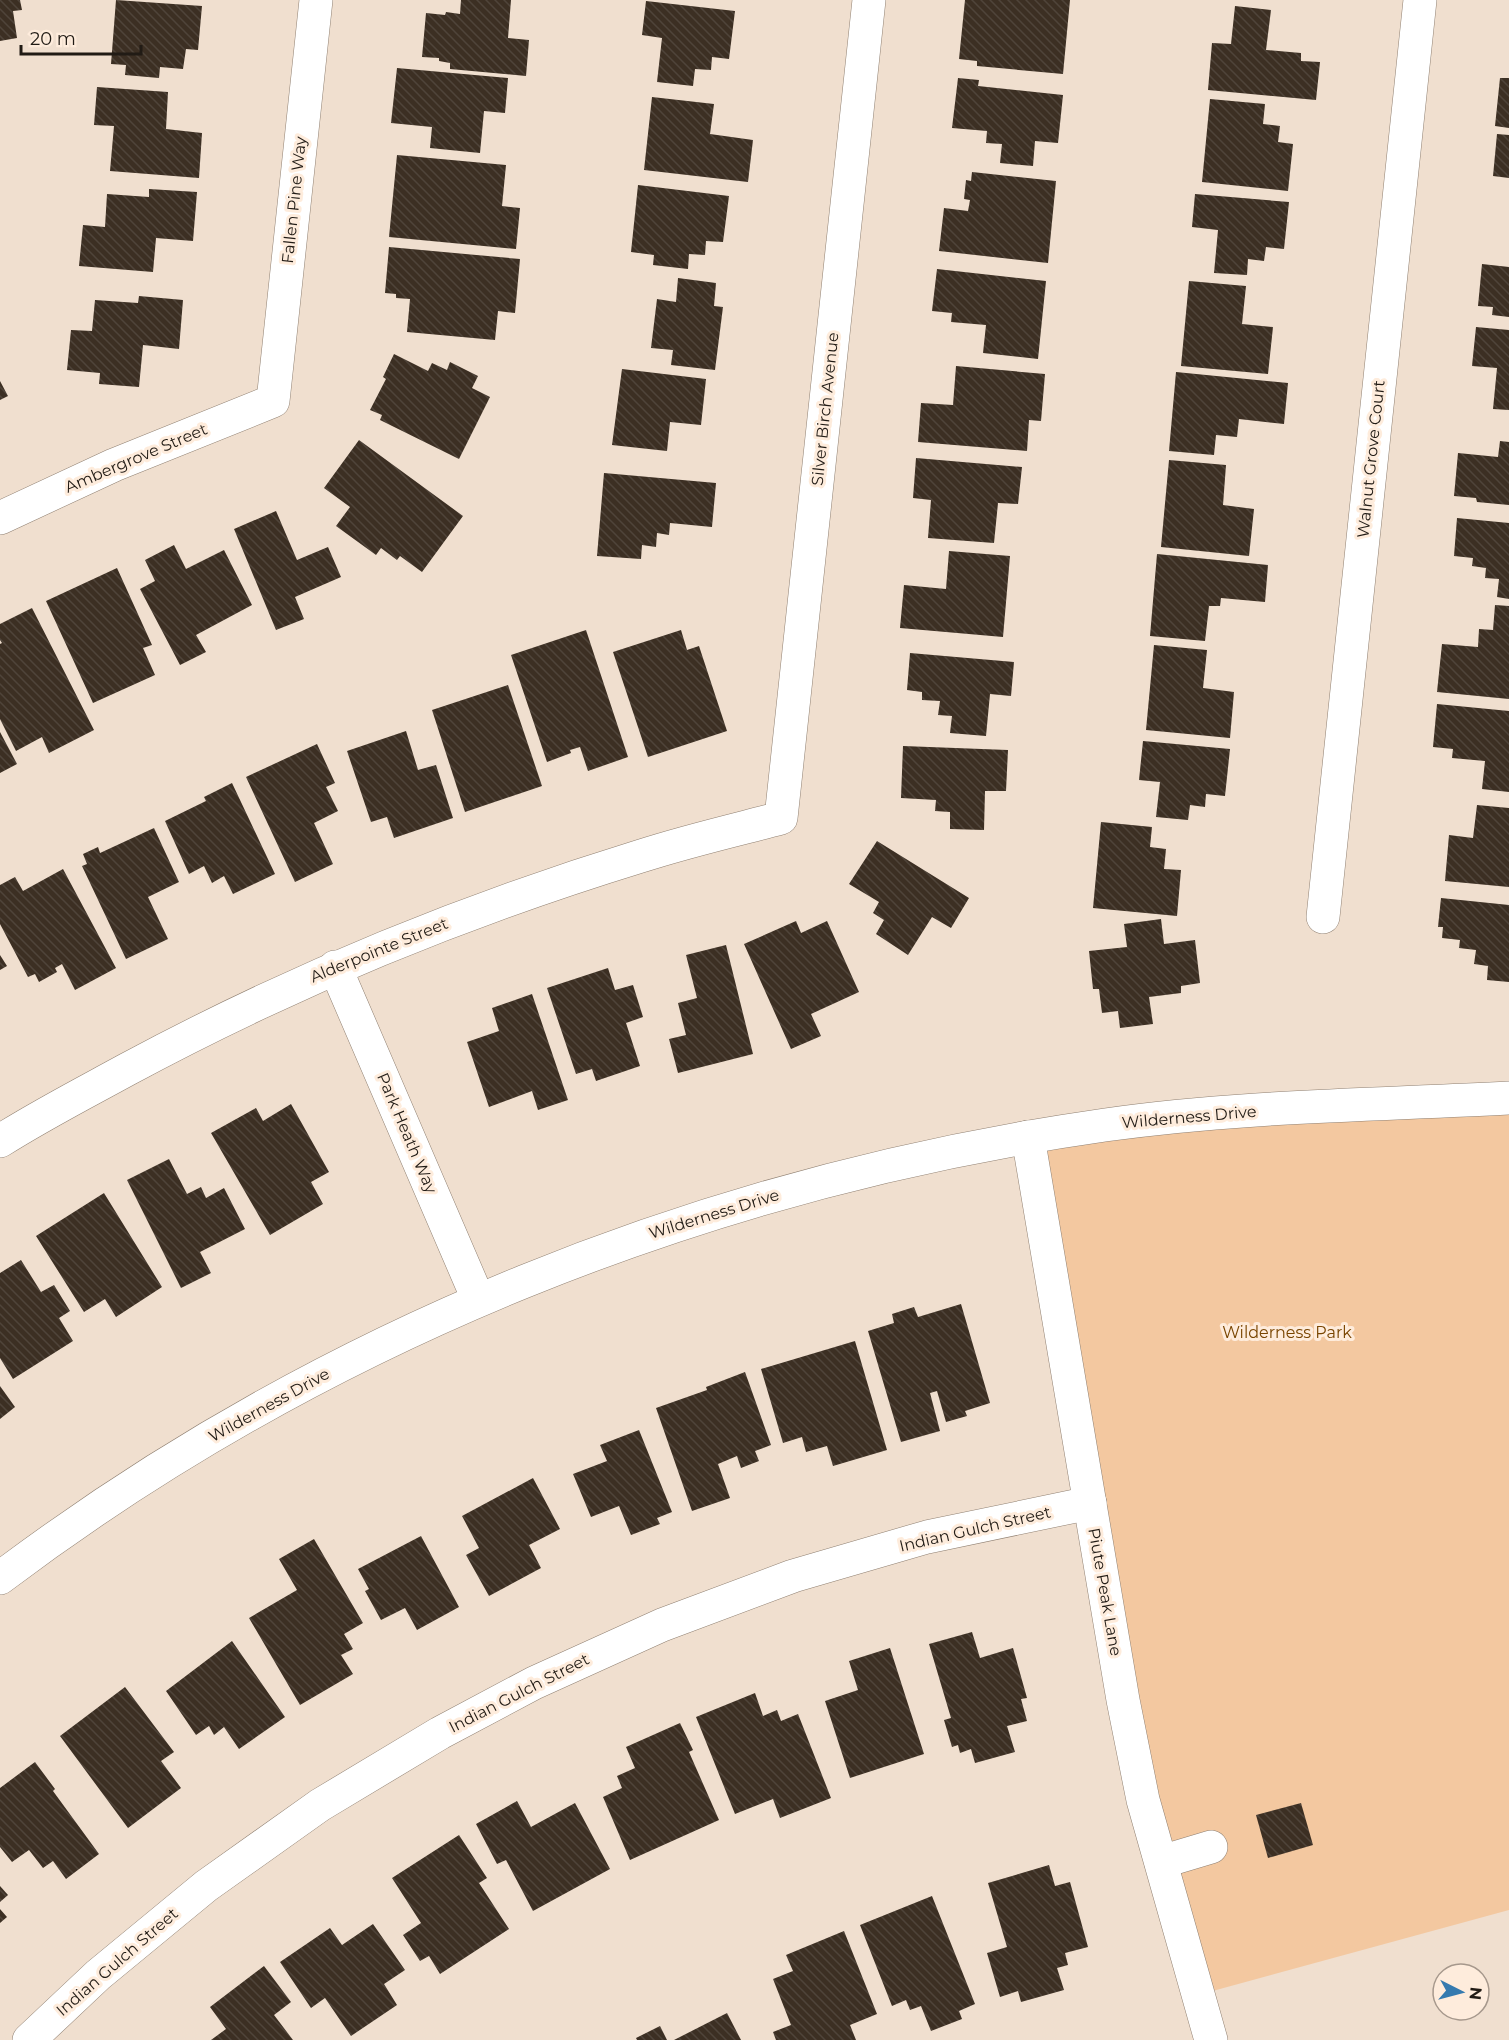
<svg xmlns="http://www.w3.org/2000/svg" width="1509" height="2040" font-family="Montserrat,sans-serif">
<style>
.green{fill:#f3c8a0}
.building{fill:url(#building-back-hatch)}
.lines{fill:none;stroke-linecap:round;stroke-linejoin:round}
.minor-casing{stroke:#908072;stroke-width:34}
.minor{stroke:#fff;stroke-width:33}
.labels{text-anchor:middle;dominant-baseline:central;stroke-width:6;stroke-linejoin:round;paint-order:stroke}
.street-label{font-size:16px;fill:#211b15;stroke:#feecdc}
.park-label{font-size:16px;fill:#794500;stroke:#feecdc}
</style>
<defs>
<pattern id="building-back-hatch" width="6" height="6" patternUnits="userSpaceOnUse" patternTransform="scale(1.5)"><rect width="6" height="6" fill="#3c2f23"/><path d="M-1 5l2 2M0 0l6 6M5-1l2 2" fill="none" stroke="#4f443a"/></pattern>
</defs>
<rect width="100%" height="100%" fill="#f0dfcf"/>
<path class="green" d="M1509,1098v812l-311,85 -170,-858z"/>
<g class="building">
<path d="M0,0h20l2,10 -9,1 4,27 -17,3z"/>
<path d="M116,0l86,6 -4,44 -12,-1 -3,20 -23,-2 -1,11 -34,-3 1,-10 -15,-1z"/>
<path d="M461,0h50l-3,38 21,2 -3,36 -76,-7v-6l-11,-2v-3l-17,-1 4,-44 19,2 1,-3 14,2z"/>
<path d="M965,0h105l-7,74 -86,-8v-5l-18,-2z"/>
<path d="M646,1l89,10 -6,48 -17,-2 -1,13 -16,-1 -2,17 -36,-4 5,-44 -20,-3z"/>
<path d="M1235,6l36,4 -5,40 35,3v8l19,1 -4,38 -108,-10 4,-47 19,1z"/>
<path d="M397,68l111,10 -3,35 -21,-2 -4,42 -50,-5 2,-21 -41,-4z"/>
<path d="M958,78l21,2 -1,6 85,9 -5,48 -23,-2 -2,25 -33,-3 2,-19 -16,-1 1,-12 -35,-3z"/>
<path d="M1500,78h9v50l-14,-2z"/>
<path d="M97,87l71,5 -2,37 36,4 -3,45 -89,-7 4,-45 -20,-1z"/>
<path d="M652,97l62,7 -4,30 43,6 -5,42 -104,-12z"/>
<path d="M1210,99l55,5 -2,20 17,2 -2,16 15,2 -5,47 -86,-9z"/>
<path d="M1497,134l12,1v43l-16,-2z"/>
<path d="M397,155l109,10 -4,41 18,2 -4,41 -127,-12z"/>
<path d="M972,172l84,9 -8,82 -109,-12 5,-43 24,3 2,-11 -6,-1 2,-19 5,1z"/>
<path d="M638,185l91,11 -6,46 -17,-1 -1,14 -16,-1 -1,15 -35,-4 1,-10 -23,-3z"/>
<path d="M149,189l48,3 -4,49 -37,-3 -3,34 -74,-6 4,-41 22,2 2,-33 42,3z"/>
<path d="M1195,194l94,8 -5,47 -18,-2 -2,14 -16,-2 -1,16 -33,-2 4,-43 -26,-3z"/>
<path d="M389,247l131,12 -5,54 -17,-2 -3,29 -88,-8 3,-33 -14,-1v-4l-11,-1z"/>
<path d="M1482,264l27,3v50l-17,-2 1,-8 -15,-1z"/>
<path d="M937,269l109,12 -8,78 -55,-6 3,-28 -35,-3 1,-9 -20,-2z"/>
<path d="M678,278l38,5 -2,23 9,1 -8,63 -44,-5 2,-15 -22,-2 6,-49 19,3z"/>
<path d="M1189,281l57,5 -4,38 31,3 -5,47 -87,-8z"/>
<path d="M139,296l44,4 -4,49 -36,-4 -4,42 -40,-3 1,-11 -33,-3 4,-40 21,1 3,-31 43,3z"/>
<path d="M1476,327l33,3v80l-16,-1 4,-41 -25,-2z"/>
<path d="M394,354l34,17 4,-8 15,7 3,-8 28,14 -6,12 18,9 -31,62 -79,-39 2,-5 -12,-5 16,-31 -3,-2z"/>
<path d="M956,366l89,8 -4,47 -12,-1 -2,31 -109,-9 3,-39 32,2z"/>
<path d="M622,369l84,10 -5,46 -31,-3 -3,29 -55,-6z"/>
<path d="M1176,372l112,11 -4,41 -45,-5 -2,18 -21,-2 -2,20 -45,-4z"/>
<path d="M0,381l8,15 -8,4z"/>
<path d="M359,440l104,76 -41,56 -22,-16 -3,4 -16,-12 -5,7 -40,-29 14,-19 -26,-19z"/>
<path d="M1500,441l9,1v63l-32,-3 -1,-4 -22,-2 4,-43 40,4z"/>
<path d="M916,458l106,9 -4,37 -20,-1 -4,40 -66,-5 3,-38 -18,-2z"/>
<path d="M1169,460l57,5 -3,40 31,4 -5,47 -88,-9z"/>
<path d="M604,473l112,10 -4,44 -42,-4 -1,12 -12,-2 -1,14 -14,-2 -1,14 -44,-3z"/>
<path d="M276,511l21,49 31,-13 13,30 -46,20 9,22 -28,11 -42,-101z"/>
<path d="M1457,518l52,5v76l-12,-2 2,-18 -14,-1 1,-10 -14,-2 1,-8 -19,-2z"/>
<path d="M174,545l12,24 38,-19 28,55 -56,30 10,17 -26,13 -40,-76 15,-8 -10,-21z"/>
<path d="M949,551l61,5 -7,81 -103,-9 4,-43 42,4z"/>
<path d="M1157,554l111,11 -3,37 -44,-4 -1,8h-11l-4,35 -55,-5z"/>
<path d="M117,568l35,77 -9,3 12,27 -62,28 -47,-102z"/>
<path d="M1495,605l14,1v93l-72,-7 5,-48 36,3 1,-18 14,1z"/>
<path d="M32,608l62,122 -45,23 -7,-16 -26,14 -16,-32v-75l2,-1 -2,-3v-16z"/>
<path d="M586,630l42,127 -40,14 -8,-24 -10,3 1,3 -24,9 -36,-107z"/>
<path d="M681,630l6,20 12,-4 28,85 -79,26 -35,-105z"/>
<path d="M1154,645l53,5 -4,38 31,4 -4,46 -84,-8z"/>
<path d="M910,653l104,9 -3,34 -21,-2 -4,42 -36,-3 2,-17 -14,-1 2,-14 -18,-1v-8l-15,-2z"/>
<path d="M508,685l34,101 -77,26 -33,-102z"/>
<path d="M1437,704l72,7v81l-27,-3 3,-28 -33,-3 1,-9 -20,-2z"/>
<path d="M406,731l12,39 18,-5 17,53 -59,20 -7,-21 -16,5 -24,-71z"/>
<path d="M0,732l17,32 -17,9z"/>
<path d="M1143,741l87,8 -5,47 -19,-2 -1,13 -15,-2 -2,15 -32,-3 4,-35 -21,-2z"/>
<path d="M317,744l18,39 -9,4 12,24 -24,12 19,41 -38,18 -49,-105z"/>
<path d="M903,746l105,4 -2,41h-21l-1,39 -34,-1v-17l-15,-1 1,-11 -35,-2z"/>
<path d="M232,783l43,91 -42,20 -9,-18 -12,7 -8,-17 -15,8 -24,-53 41,-20 -2,-4z"/>
<path d="M1477,805l32,3v79l-64,-6 4,-46 24,3z"/>
<path d="M1101,822l51,5 -2,20 16,2 -2,20 17,1 -4,46 -84,-8z"/>
<path d="M154,828l25,54 -31,15 20,42 -42,20 -44,-93 5,-2 -4,-10 15,-7 2,6z"/>
<path d="M877,841l92,57 -18,30 -19,-11 -24,38 -32,-21 8,-14 -11,-7 6,-11 -30,-18z"/>
<path d="M63,869l53,99 -41,22 -13,-26 -7,4 2,4 -18,10 -4,-8 -7,3 -28,-53v-39l15,-8 8,14z"/>
<path d="M1441,898l68,7v77l-22,-2 1,-14 -14,-2 2,-14 -17,-2 1,-8 -18,-2 1,-11h-5z"/>
<path d="M1161,919l3,25 31,-4 5,43 -19,3v7l-32,4 4,27 -33,4 -2,-17 -16,2 -3,-24h-6l-4,-38 38,-4 -3,-23z"/>
<path d="M796,921l5,12 26,-12 32,71 -48,22 10,22 -30,13 -47,-105z"/>
<path d="M726,945l27,109 -75,19 -9,-34 17,-4 -8,-32 19,-5 -11,-43z"/>
<path d="M0,955l7,11 -7,4z"/>
<path d="M608,968l7,22 18,-5 10,32 -17,6 14,43 -44,15 -4,-12 -16,5 -29,-86z"/>
<path d="M532,994l36,106 -30,10 -6,-19 -43,16 -22,-65 32,-11 -7,-23z"/>
<path d="M291,1104l38,68 -18,10 12,22 -53,31 -59,-102 45,-25 7,13z"/>
<path d="M169,1159l18,35 14,-7 5,11 18,-10 21,41 -45,23 11,21 -30,15 -54,-108z"/>
<path d="M104,1193l58,94 -46,30 -11,-18 -21,13 -48,-76z"/>
<path d="M21,1260l20,32 13,-7 16,26 -11,7 14,23 -60,38 -13,-21v-85z"/>
<path d="M961,1304l29,99 -25,8 2,5 -21,6 -9,-31 -7,2 10,38 -39,11 -33,-111 26,-8 -2,-9 22,-7 4,10z"/>
<path d="M855,1341l32,109 -54,16 -6,-20 -21,6 -4,-15 -19,6 -22,-74z"/>
<path d="M745,1372l26,73 -16,6 4,10 -18,7 -4,-12 -19,8 12,34 -38,13 -36,-103 51,-18 -1,-3z"/>
<path d="M0,1386l15,21 -15,12z"/>
<path d="M639,1430l33,82 -15,6 3,6 -29,11 -12,-29 -28,11 -18,-43 34,-13 -7,-16z"/>
<path d="M533,1478l27,51 -31,16 12,23 -52,28 -23,-41 13,-7 -17,-32z"/>
<path d="M421,1536l38,71 -42,23 -12,-22 -24,12 -16,-29 4,-2 -11,-20z"/>
<path d="M314,1539l49,84 -19,11 9,15 -12,6 12,19 -53,31 -51,-87 48,-28 -18,-31z"/>
<path d="M972,1632l8,26 33,-10 14,50 -6,1 6,22 -20,5 8,26 -40,11 -4,-14 -11,4 -2,-8 -6,2 -8,-27 7,-2 -22,-74z"/>
<path d="M232,1641l53,76 -46,32 -15,-22 -10,8 -5,-9 -13,9 -30,-44z"/>
<path d="M890,1648l34,106 -74,24 -25,-77 33,-11 -9,-29z"/>
<path d="M125,1687l49,65 -13,9 20,27 -53,40 -68,-92z"/>
<path d="M755,1693l8,23 14,-6 4,11 17,-7 33,84 -51,20 -7,-19 -38,15 -39,-97z"/>
<path d="M680,1723l13,27 -4,2 30,68 -89,40 -27,-63 19,-9 -5,-12 18,-8 -9,-21z"/>
<path d="M35,1762l20,27 -2,2 46,63 -33,25 -13,-18 -10,7 -14,-18 -17,12 -12,-15v-59z"/>
<path d="M517,1801l14,26 44,-24 35,66 -77,42 -27,-51 -9,4 -21,-40z"/>
<path d="M1301,1803l12,42 -45,13 -12,-43z"/>
<path d="M459,1835l28,43 -8,5 30,46 -69,45 -11,-18 -9,5 -17,-26 18,-12 -29,-45z"/>
<path d="M1049,1865l6,21 15,-4 18,65 -23,6 3,12 -11,3 7,22 -43,12 -3,-11 -18,6 -13,-44 20,-6 -19,-64z"/>
<path d="M0,1886l8,9 -8,7z"/>
<path d="M932,1896l43,108 -16,7 3,8 -31,12 -10,-25 -11,4 -4,-10 -14,6 -32,-81z"/>
<path d="M0,1909l7,8 -7,6z"/>
<path d="M373,1924l32,46 -21,14 13,21 -46,31 -26,-38 -14,10 -31,-46 50,-34 12,17z"/>
<path d="M844,1931l33,83 -27,11 6,15h-80l-3,-8 18,-7 -18,-46 20,-8 -7,-16z"/>
<path d="M264,1966l27,36 -17,13 19,25h-82l15,-11 -16,-22z"/>
<path d="M727,2013l14,27h-67z"/>
<path d="M660,2026l7,14h-30l-1,-2z"/>
</g>
<g class="lines">
<defs>
<g id="minor">
<path d="M0,518l114,-53 159,-64 43,-401"/>
<path d="M1323,917l97,-917"/>
<path d="M335,967l143,332"/>
<path d="M1028,1137l95,563 20,100 68,240"/>
<path d="M0,1141c41,-26 84,-48 126,-71 165,-89 336,-159 515,-214 46,-15 94,-26 140,-38l88,-818"/>
<path d="M0,1578c322,-243 706,-396 1105,-453 134,-19 269,-20 404,-27"/>
<path d="M1161,1862l50,-15"/>
<path d="M29,2040l69,-65 108,-89 114,-81 120,-72 94,-50 128,-58 131,-49 134,-39 163,-34"/>
</g>
</defs>
<use href="#minor" class="minor-casing"/>
<use href="#minor" class="minor"/>
</g>
<g class="labels">
<g class="street-label">
<text transform="translate(294 200) rotate(-84)">Fallen Pine Way</text>
<text transform="translate(825 409) rotate(-84)">Silver Birch Avenue</text>
<text transform="translate(136 458) rotate(-23)">Ambergrove Street</text>
<text transform="translate(1371 459) rotate(-84)">Walnut Grove Court</text>
<text transform="translate(379 950) rotate(-22)">Alderpointe Street</text>
<text transform="translate(1189 1117) rotate(-5)">Wilderness Drive</text>
<text transform="translate(407 1133) rotate(67)">Park Heath Way</text>
<text transform="translate(714 1214) rotate(-17)">Wilderness Drive</text>
<text transform="translate(269 1405) rotate(-29)">Wilderness Drive</text>
<text transform="translate(975 1529) rotate(-13)">Indian Gulch Street</text>
<text transform="translate(1105 1592) rotate(80)">Piute Peak Lane</text>
<text transform="translate(519 1693) rotate(-27)">Indian Gulch Street</text>
<text transform="translate(117 1962) rotate(-41)">Indian Gulch Street</text>
</g>
<g class="park-label">
<text x="1287" y="1332">Wilderness Park</text>
</g>
</g>
<g transform="translate(1461 1992) rotate(96)"><circle r="28" fill="#feecdc" stroke="#a6988c" stroke-width="1.5"/>
<path d="M0-4.5L10 22L0 15L-10 22Z" fill="#357aaf"/>
<text y="-9" font-size="16" font-weight="bold" text-anchor="middle" fill="#211b15">N</text>
</g>
<path d="M21 45v9h120v-9" fill="none" stroke="#211b15" stroke-width="3"/>
<text x="30" y="45" font-size="18" fill="#211b15" stroke="#feecdc" stroke-width="4.5" paint-order="stroke">20 m</text>
</svg>
